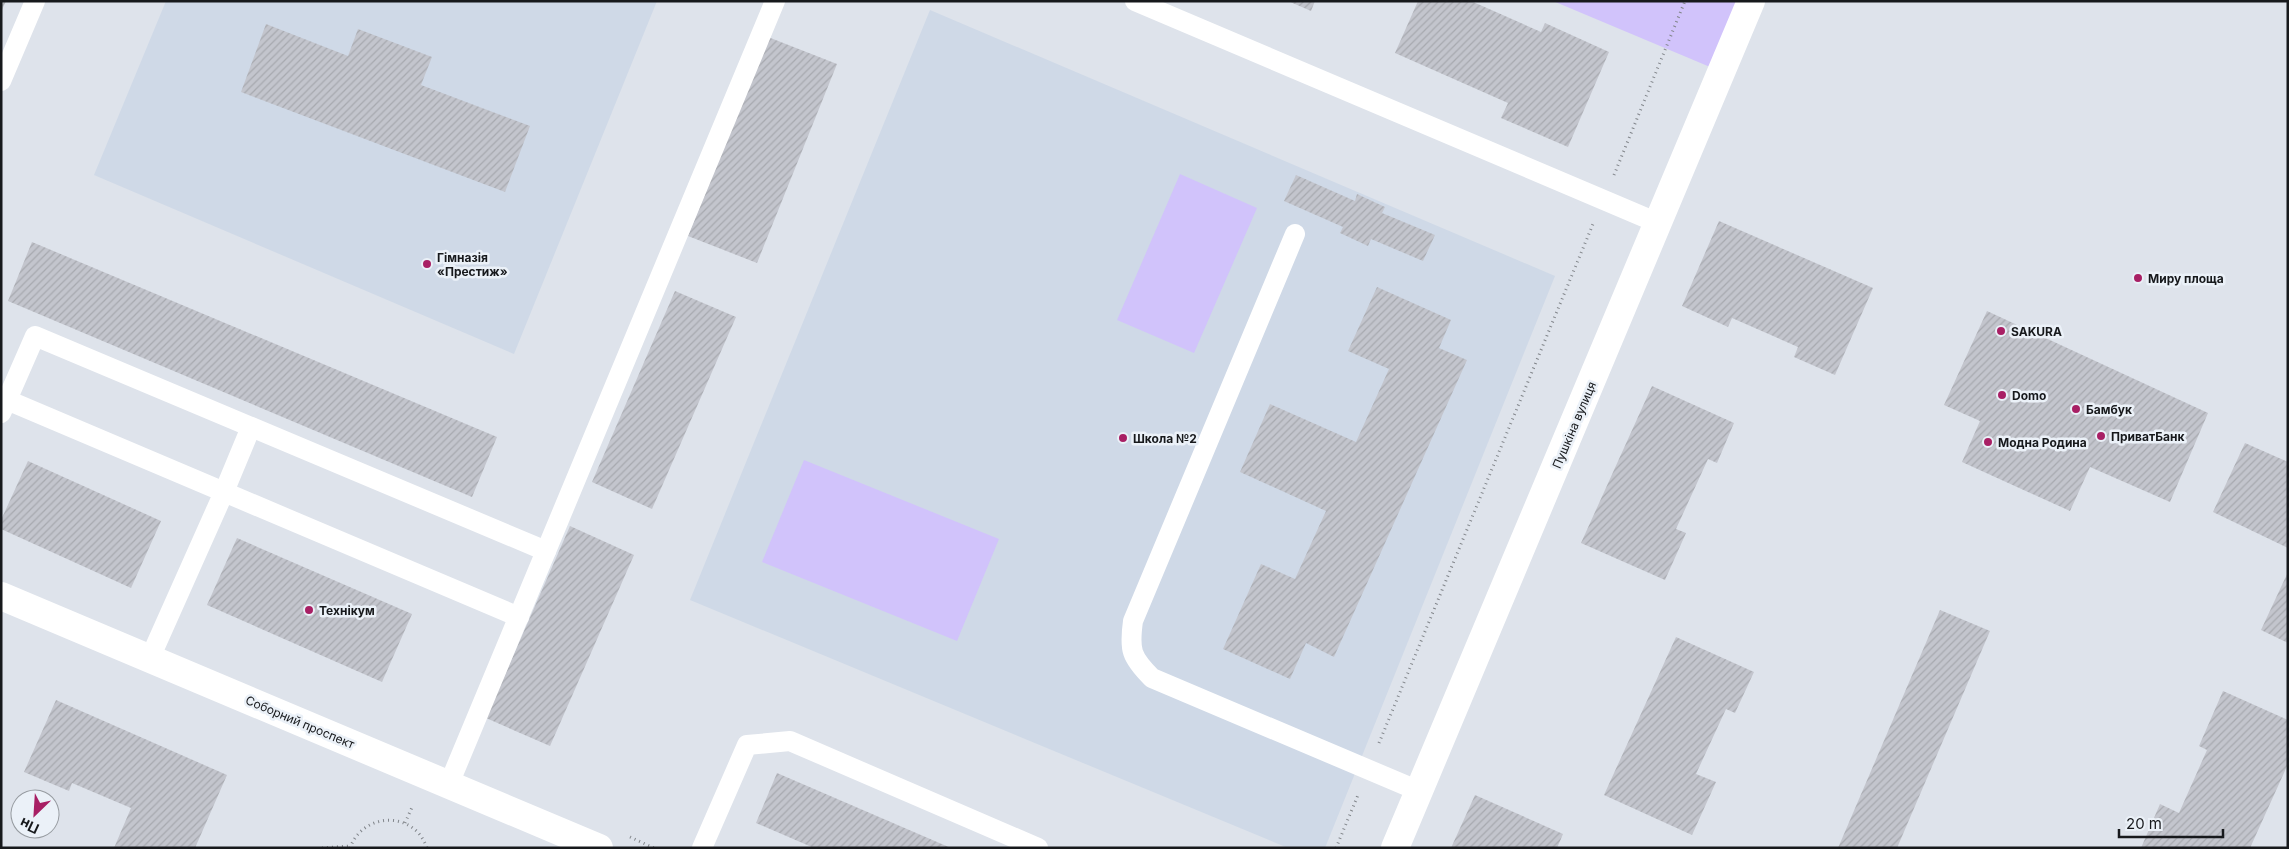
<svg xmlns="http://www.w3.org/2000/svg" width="2289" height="849" font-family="Inter,sans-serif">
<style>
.built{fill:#cfd9e7}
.green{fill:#d1c3fb}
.building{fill:url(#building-hatch)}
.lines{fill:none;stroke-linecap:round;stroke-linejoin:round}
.path{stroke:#82868b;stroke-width:3;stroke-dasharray:1 4;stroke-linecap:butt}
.service{stroke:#fff;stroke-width:20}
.minor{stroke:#fff;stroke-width:28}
.poi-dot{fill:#a81f64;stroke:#ebf1f8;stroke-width:2}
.labels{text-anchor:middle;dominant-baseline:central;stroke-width:5;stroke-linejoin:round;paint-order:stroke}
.poi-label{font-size:12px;font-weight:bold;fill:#17191c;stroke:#ebf1f8;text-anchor:start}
.street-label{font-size:12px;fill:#17191c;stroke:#ebf1f8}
</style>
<defs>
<pattern id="building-hatch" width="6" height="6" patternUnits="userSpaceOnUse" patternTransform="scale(1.25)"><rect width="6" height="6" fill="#c3c5cd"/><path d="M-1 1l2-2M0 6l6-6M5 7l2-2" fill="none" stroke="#a7a9af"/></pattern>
</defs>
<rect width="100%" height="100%" fill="#dee3eb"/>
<g class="built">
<path d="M166,1h491l-143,353 -420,-179z"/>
<path d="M930,10l625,266 -230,572h-37l-598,-248z"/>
</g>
<g class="green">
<path d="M1553,1h198l-29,71z"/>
<path d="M1180,174l77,34 -63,145 -77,-33z"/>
<path d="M804,460l195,79 -42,102 -195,-79z"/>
</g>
<g class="building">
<path d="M1,1h5l-5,11z"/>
<path d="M1288,1h27l-4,10z"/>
<path d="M1418,1h53l70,31 4,-9 64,29 -41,95 -67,-29 7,-15 -113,-50z"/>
<path d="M266,24l82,32 10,-27 74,28 -11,28 109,41 -25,66 -264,-100z"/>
<path d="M768,37l69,27 -80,199 -69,-27z"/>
<path d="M1296,175l59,26 2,-7 28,13 -3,6 53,22 -12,26 -52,-22 -3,7 -28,-13 3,-6 -59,-26z"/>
<path d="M1719,221l154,67 -38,87 -41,-18 4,-10 -66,-29 -4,9 -46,-21z"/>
<path d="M32,242l465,195 -25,60 -464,-196z"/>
<path d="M1377,287l74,33 -12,28 28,12 -133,297 -28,-14 -16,36 -67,-30 38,-85 34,15 31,-68 -86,-39 30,-68 86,38 33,-73 -41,-18z"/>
<path d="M675,291l61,26 -84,192 -60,-27z"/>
<path d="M1987,311l221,102 -38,89 -80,-35 -20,44 -108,-49 18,-41 -36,-16z"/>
<path d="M1652,386l82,37 -17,40 -9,-4 -32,70 10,4 -21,47 -84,-37z"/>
<path d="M2245,443l43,19v86l-75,-36z"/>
<path d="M28,461l133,60 -30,67 -130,-59v-9z"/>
<path d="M570,526l64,29 -84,191 -64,-28z"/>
<path d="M237,538l175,76 -30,68 -175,-77z"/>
<path d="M2288,572v71l-27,-13z"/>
<path d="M1940,610l50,21 -93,217h-59z"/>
<path d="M1676,637l78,35 -19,41 -9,-4 -30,65 20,8 -24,53 -88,-40z"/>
<path d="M2223,691l65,29v44l-38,84h-109l19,-44 19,9 28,-63 -8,-4z"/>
<path d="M56,700l171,75 -32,73h-81l17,-40 -59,-25 -3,8 -45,-19z"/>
<path d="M777,773l174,75h-137l-58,-25z"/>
<path d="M1475,795l88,39 -6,14h-106z"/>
</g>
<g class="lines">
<g class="path">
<path d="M1614,175l71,-174"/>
<path d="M1379,743l214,-519"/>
<path d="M405,823l8,-18"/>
<path d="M630,837l24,11"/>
<path d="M322,848l28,-2"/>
<path d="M350,848c13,-36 64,-38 77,0"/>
<path d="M1336,848l22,-53"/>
</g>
<g class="service">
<path d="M1135,1l523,222"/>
<path d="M1,81l34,-80"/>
<path d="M1295,234l-162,387c-4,29 -2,36 19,57l267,113"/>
<path d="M7,400l28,-64 511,215"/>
<path d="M1,413l6,-13 217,92 -74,166"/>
<path d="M251,427l-27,65 295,125"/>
<path d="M449,784l326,-783"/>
<path d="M702,848l45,-103 43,-4 248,107"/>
</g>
<g class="minor">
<path d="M1,596l598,252"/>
<path d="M1395,848l356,-847"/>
</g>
</g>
<g class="poi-dot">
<circle cx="427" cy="264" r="5"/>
<circle cx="2138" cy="278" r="5"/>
<circle cx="2001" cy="331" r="5"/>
<circle cx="2002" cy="395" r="5"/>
<circle cx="2076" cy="409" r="5"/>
<circle cx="2101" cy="436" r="5"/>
<circle cx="1123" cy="438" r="5"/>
<circle cx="1988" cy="442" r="5"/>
<circle cx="309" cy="610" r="5"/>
</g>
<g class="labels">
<g class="poi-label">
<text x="437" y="257">Гімназія<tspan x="437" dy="14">«Престиж»</tspan></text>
<text x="2148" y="278">Миру площа</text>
<text x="2011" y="331">SAKURA</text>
<text x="2012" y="395">Domo</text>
<text x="2086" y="409">Бамбук</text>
<text x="2111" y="436">ПриватБанк</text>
<text x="1133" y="438">Школа №2</text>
<text x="1998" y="442">Модна Родина</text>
<text x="319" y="610">Технікум</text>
</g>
<g class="street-label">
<text transform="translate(1574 425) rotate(-67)">Пушкіна вулиця</text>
<text transform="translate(300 722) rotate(23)">Соборний проспект</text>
</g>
</g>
<rect width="2289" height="849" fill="none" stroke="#17191c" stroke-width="5"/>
<g transform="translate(35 814) rotate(205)"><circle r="24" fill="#ebf1f8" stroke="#969ba0"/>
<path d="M0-4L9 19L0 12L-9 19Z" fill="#a81f64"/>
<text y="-8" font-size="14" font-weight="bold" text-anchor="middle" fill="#17191c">Пн</text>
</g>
<path d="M2119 829v8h104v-8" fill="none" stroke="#17191c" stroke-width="2.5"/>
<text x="2126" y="829" font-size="15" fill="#17191c" stroke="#ebf1f8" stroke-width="4" paint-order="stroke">20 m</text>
</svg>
